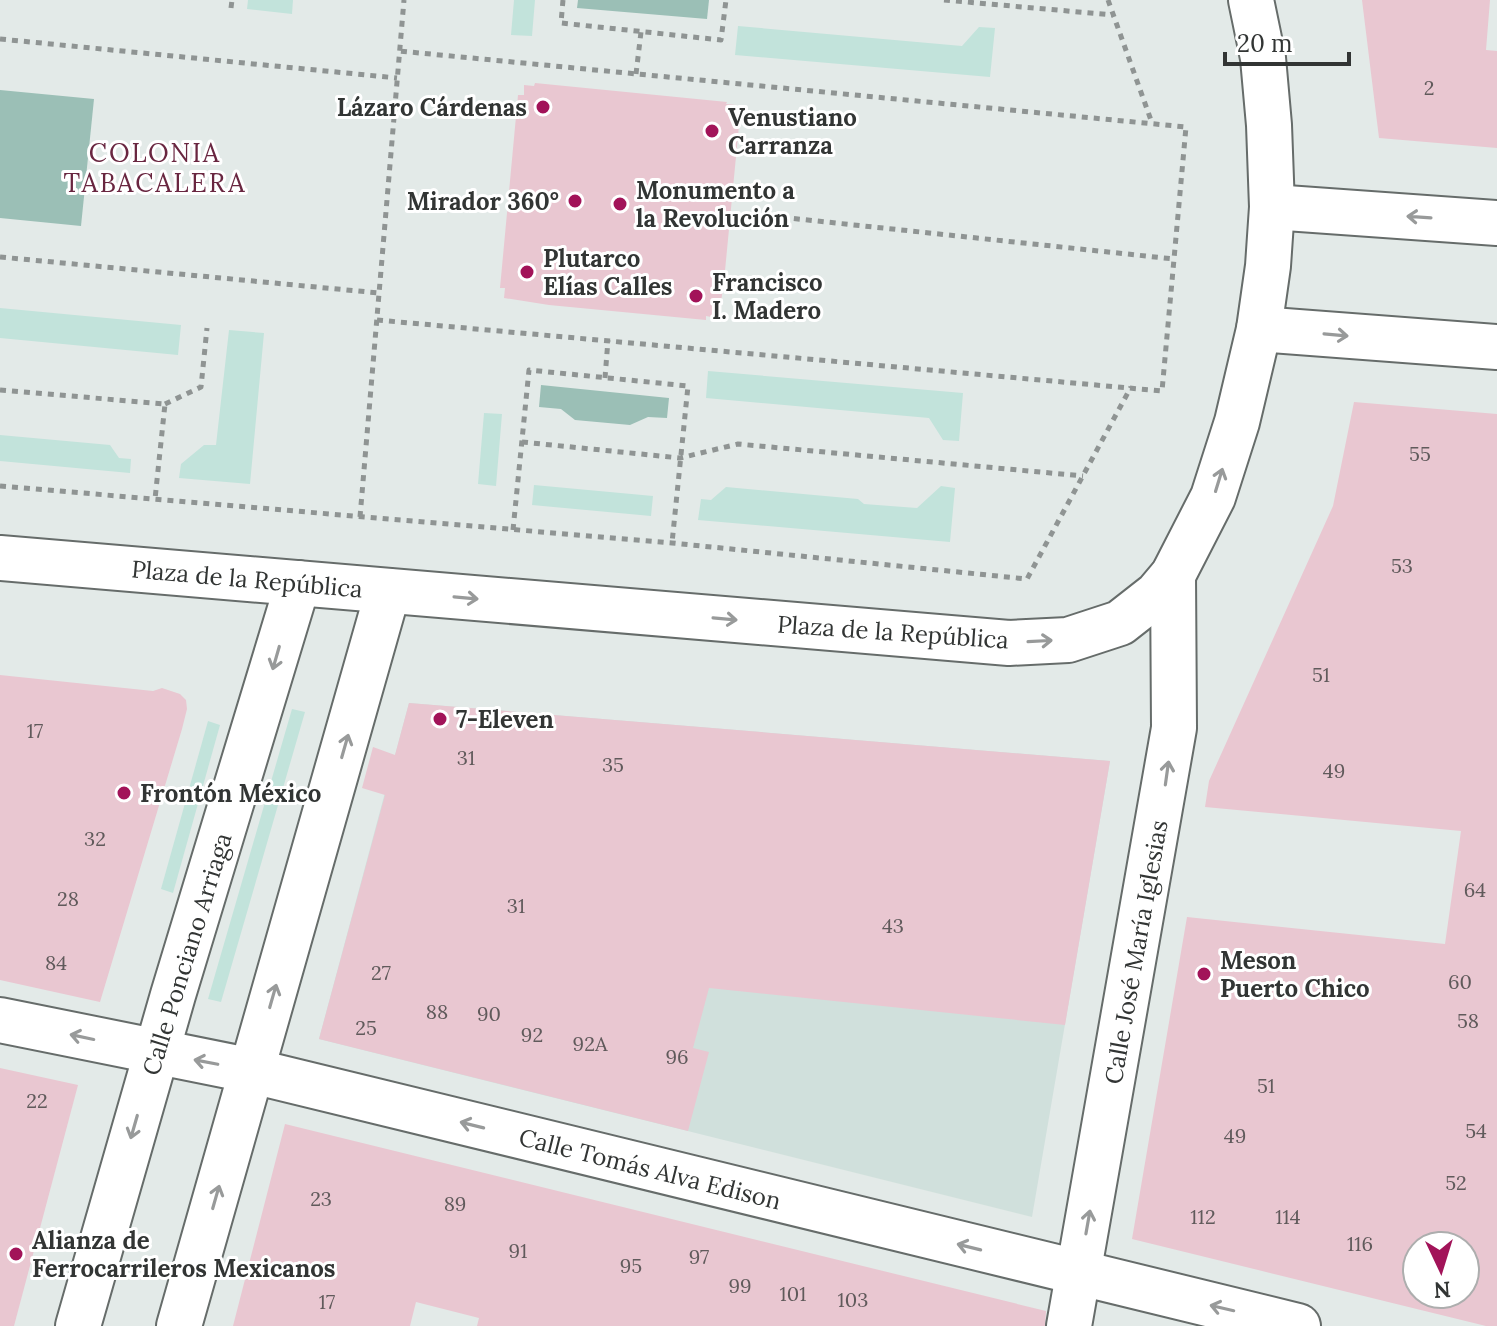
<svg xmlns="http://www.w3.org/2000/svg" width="1497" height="1326" font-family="Lora,serif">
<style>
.built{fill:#d0e0dc}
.green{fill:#c2e3db}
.water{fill:#9bbfb6}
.building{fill:#e9c7d1;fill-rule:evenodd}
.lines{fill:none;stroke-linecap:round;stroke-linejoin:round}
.minor-casing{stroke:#666c6a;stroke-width:48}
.major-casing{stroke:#666c6a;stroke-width:48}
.path{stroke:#8f9493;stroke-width:5;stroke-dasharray:6 6;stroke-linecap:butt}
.minor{stroke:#fff;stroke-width:44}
.major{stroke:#fff;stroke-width:44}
.oneway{stroke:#989a9a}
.poi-dot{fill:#a21359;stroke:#fff;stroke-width:3}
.labels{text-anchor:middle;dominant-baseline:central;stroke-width:6;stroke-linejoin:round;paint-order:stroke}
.number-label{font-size:20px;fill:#605a5b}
.poi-label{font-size:24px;font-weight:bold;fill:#323534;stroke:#fff;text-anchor:start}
.street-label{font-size:24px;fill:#323534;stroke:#fff}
.neighbourhood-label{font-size:26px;letter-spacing:2px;fill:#692640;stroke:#fff}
</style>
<rect width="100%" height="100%" fill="#e3eae8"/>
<path class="built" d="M409,703l701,58 -78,456 -713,-178z"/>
<g class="green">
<path d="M248,0h45l-1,14 -45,-5z"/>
<path d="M514,0h21l-3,36 -21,-1z"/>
<path d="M738,26l224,20 17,-19 16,1 -5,49 -255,-22z"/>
<path d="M0,308l181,17 -3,30 -178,-17z"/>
<path d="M229,330l35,3 -14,151 -71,-6 2,-14 23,-19h12z"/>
<path d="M708,371l255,22 -4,48 -16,-1 -14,-22 -223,-20z"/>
<path d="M484,413l18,1 -6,72 -18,-2z"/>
<path d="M0,435l110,10 9,13 12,1 -1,14 -130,-12z"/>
<path d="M534,485l119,11 -2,20 -119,-11z"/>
<path d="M941,486l14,2 -5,54 -252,-22 3,-21 10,1 15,-13 132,12 6,5 53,4z"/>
<path d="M292,709l13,3 -84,290 -13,-3z"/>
<path d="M208,721l12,4 -47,168 -12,-4z"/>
</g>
<g class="water">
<path d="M578,0h131l-2,19 -130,-11z"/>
<path d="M0,90l94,9 -13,127 -81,-8z"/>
<path d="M541,385l128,13 -2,20 -19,-1 -18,8 -55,-5 -14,-11 -22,-2z"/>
</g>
<g class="building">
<path d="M1362,0h128l-4,50 11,1v97l-118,-10z"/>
<path d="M535,83l192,19 -1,2 10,1 -1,10h5l-16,166 -4,28 -3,-1 -1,10 -10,-2v4l-157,-15 -45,-7 1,-10h-5l18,-193h6v-10l10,1z"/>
<path d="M1354,402l143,12v912h-11l-354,-87 55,-322 258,27 16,-113 -256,-24 4,-26 124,-275zM1417,1246h48v48h-48z"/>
<path d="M0,675l153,16 9,-3 18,6 6,6 1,9 -5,20 -82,273 -100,-22z"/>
<path d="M409,703l701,58 -45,264 -356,-37 -16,60 16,4 -21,79 -369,-92 66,-244 -23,-7 11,-41 22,8z"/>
<path d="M0,1068l78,17 -64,241h-14z"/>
<path d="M285,1124l761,187 -1,15h-568l2,-8 -63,-16 -6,24h-177z"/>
</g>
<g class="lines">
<defs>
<g id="minor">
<path d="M1272,207l225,16"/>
<path d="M1259,329l238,18"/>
<path d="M0,1020l253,51 1045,255"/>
<path d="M78,1326l95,-331 125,-412"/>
<path d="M179,1326l209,-735"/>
<path d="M1069,1326l105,-598 -1,-153"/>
</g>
<path id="major" d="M0,558l1009,85 59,-3 52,-17 37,-29 16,-19 40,-78 24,-75 22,-93 9,-63 4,-59 -3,-82 -6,-67 -12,-58"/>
</defs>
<use href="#minor" class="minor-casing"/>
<use href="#major" class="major-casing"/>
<g class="path">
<path d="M563,0l-2,23 160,17 5,-40"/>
<path d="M944,0l169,15"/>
<path d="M1108,0l44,123"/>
<path d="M231,8l1,-8"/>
<path d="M0,39l397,39"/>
<path d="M636,74l5,-42"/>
<path d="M770,216l404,43"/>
<path d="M0,257l379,36"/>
<path d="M377,320l785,71 24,-264 -787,-76"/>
<path d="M605,378l3,-38"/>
<path d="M0,390l165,14 -10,95"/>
<path d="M165,404l36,-17 6,-59"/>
<path d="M522,442l158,16 58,-14 345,32"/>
<path d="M0,486l672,57 355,36 104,-192"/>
<path d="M360,517l44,-517"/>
<path d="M513,530l16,-160 159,16 -16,157"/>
</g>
<use href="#minor" class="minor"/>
<use href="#major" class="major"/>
</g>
<defs><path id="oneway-shaft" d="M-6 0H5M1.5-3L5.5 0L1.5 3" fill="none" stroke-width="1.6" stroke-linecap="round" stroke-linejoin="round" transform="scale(2)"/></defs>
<g class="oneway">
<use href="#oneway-shaft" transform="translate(1419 217) rotate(-176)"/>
<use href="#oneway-shaft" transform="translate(1336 335) rotate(5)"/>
<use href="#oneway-shaft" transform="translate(1219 480) rotate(-73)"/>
<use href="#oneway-shaft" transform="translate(466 598) rotate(5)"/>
<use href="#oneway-shaft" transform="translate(725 619) rotate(5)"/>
<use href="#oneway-shaft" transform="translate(1040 641) rotate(-3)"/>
<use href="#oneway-shaft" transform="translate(276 658) rotate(106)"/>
<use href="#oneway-shaft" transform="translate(345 746) rotate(-74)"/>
<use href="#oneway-shaft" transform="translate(1167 773) rotate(-82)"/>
<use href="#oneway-shaft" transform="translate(273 996) rotate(-74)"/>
<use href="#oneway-shaft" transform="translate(82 1037) rotate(-168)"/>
<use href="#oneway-shaft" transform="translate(206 1062) rotate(-169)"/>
<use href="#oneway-shaft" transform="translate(472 1125) rotate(-166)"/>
<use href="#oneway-shaft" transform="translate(134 1127) rotate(106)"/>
<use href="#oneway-shaft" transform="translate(216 1197) rotate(-74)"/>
<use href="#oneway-shaft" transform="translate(1088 1222) rotate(-80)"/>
<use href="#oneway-shaft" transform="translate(969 1247) rotate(-166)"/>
<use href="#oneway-shaft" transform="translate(1222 1308) rotate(-167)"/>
</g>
<g class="poi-dot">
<circle cx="543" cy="107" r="8"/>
<circle cx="712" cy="131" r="8"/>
<circle cx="575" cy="201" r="8"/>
<circle cx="620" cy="204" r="8"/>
<circle cx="527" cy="272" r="8"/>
<circle cx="696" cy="296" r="8"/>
<circle cx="440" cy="719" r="8"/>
<circle cx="124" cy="793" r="8"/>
<circle cx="1204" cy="974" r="8"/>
<circle cx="16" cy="1254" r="8"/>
</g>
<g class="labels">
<g class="number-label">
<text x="1429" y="87">2</text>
<text x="1420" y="453">55</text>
<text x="1402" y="565">53</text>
<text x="1321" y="674">51</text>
<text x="35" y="730">17</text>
<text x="466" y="757">31</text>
<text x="613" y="764">35</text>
<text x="1334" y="770">49</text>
<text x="95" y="838">32</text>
<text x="1475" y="889">64</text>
<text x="68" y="898">28</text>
<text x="516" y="905">31</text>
<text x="893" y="925">43</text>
<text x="56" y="962">84</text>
<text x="381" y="972">27</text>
<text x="1460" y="981">60</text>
<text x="437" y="1011">88</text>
<text x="489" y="1013">90</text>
<text x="1468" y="1020">58</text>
<text x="366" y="1027">25</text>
<text x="532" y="1034">92</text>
<text x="590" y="1043">92A</text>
<text x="677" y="1056">96</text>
<text x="1266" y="1085">51</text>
<text x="37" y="1100">22</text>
<text x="1476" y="1130">54</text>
<text x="1235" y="1135">49</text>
<text x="1456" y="1182">52</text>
<text x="321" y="1198">23</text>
<text x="455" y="1203">89</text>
<text x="1203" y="1216">112</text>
<text x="1288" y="1216">114</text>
<text x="1360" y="1243">116</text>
<text x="518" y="1250">91</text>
<text x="699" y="1256">97</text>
<text x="631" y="1265">95</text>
<text x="740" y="1285">99</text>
<text x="793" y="1293">101</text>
<text x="853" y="1299">103</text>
<text x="327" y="1301">17</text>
</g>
<g class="poi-label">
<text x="527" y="107" text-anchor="end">Lázaro Cárdenas</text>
<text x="728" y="117">Venustiano<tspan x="728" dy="28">Carranza</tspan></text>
<text x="636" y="190">Monumento a<tspan x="636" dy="28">la Revolución</tspan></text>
<text x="559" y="201" text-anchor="end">Mirador 360°</text>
<text x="543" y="258">Plutarco<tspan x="543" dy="28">Elías Calles</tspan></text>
<text x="712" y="282">Francisco<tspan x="712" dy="28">I. Madero</tspan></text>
<text x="456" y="719">7-Eleven</text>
<text x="140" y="793">Frontón México</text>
<text x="1220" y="960">Meson<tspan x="1220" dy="28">Puerto Chico</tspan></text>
<text x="32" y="1240">Alianza de<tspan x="32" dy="28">Ferrocarrileros Mexicanos</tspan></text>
</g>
<g class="street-label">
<text transform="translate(247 579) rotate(5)">Plaza de la República</text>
<text transform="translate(893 632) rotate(4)">Plaza de la República</text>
<text transform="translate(1136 952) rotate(-80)">Calle José María Iglesias</text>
<text transform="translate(187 954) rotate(-73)">Calle Ponciano Arriaga</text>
<text transform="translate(650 1169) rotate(14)">Calle Tomás Alva Edison</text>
</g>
<g class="neighbourhood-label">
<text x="155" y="152">COLONIA<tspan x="155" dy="30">TABACALERA</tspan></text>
</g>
</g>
<g transform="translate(1441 1270) rotate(176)"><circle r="38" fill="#ffffff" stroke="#adaeae" stroke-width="2"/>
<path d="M0-6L14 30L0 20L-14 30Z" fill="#a21359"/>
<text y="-12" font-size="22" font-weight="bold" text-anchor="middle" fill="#323534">N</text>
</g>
<path d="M1225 52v12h124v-12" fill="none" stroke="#323534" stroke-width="4"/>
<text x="1237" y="52" font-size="24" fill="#323534" stroke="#ffffff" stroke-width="6" paint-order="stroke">20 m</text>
</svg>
